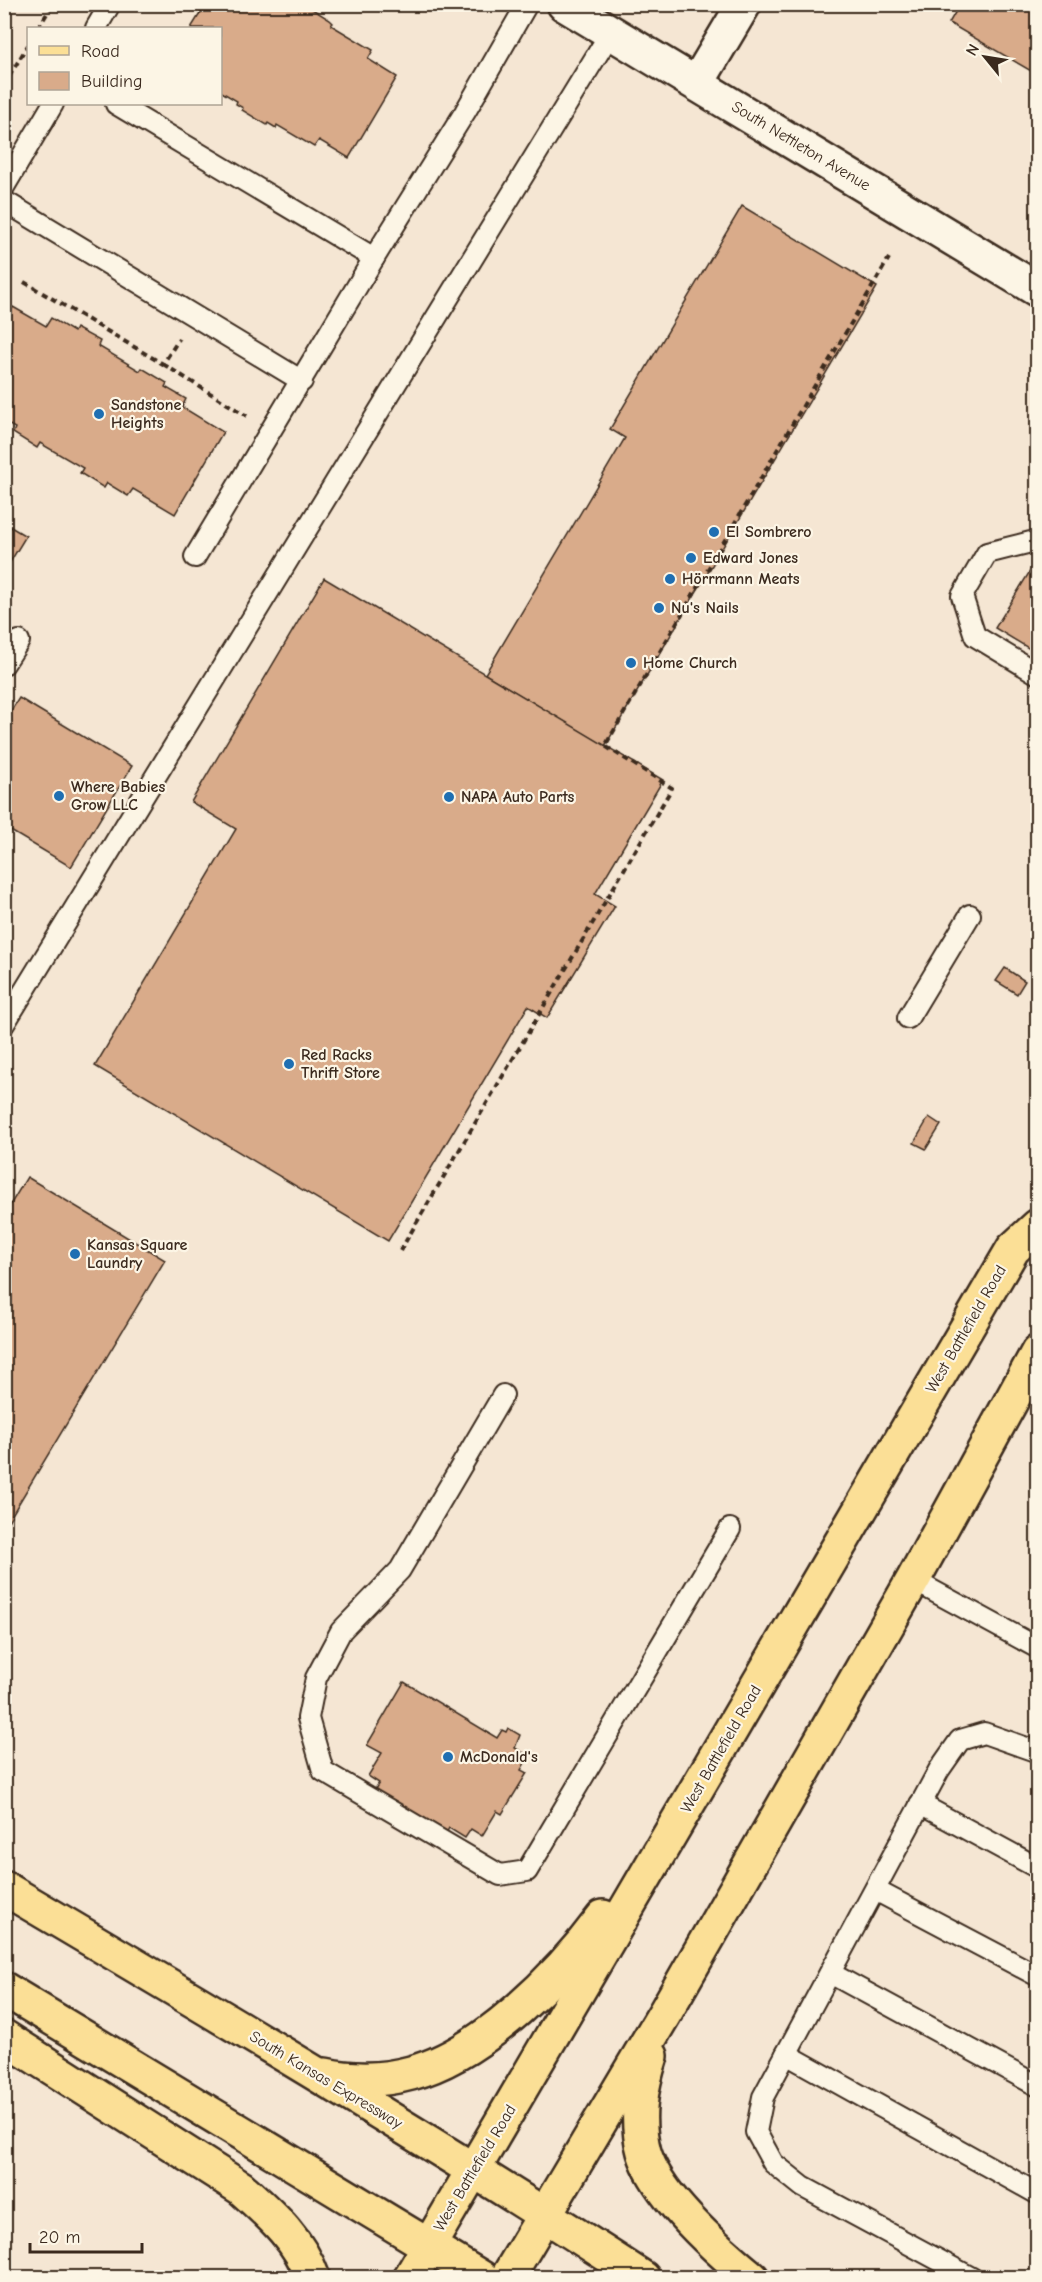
<svg xmlns="http://www.w3.org/2000/svg" width="1042" height="2282" font-family="'Comic Neue',sans-serif">
<style>
.building{fill:#d9ab8a;stroke:#3b2a1e;stroke-width:1.5}
.lines{fill:none;stroke-linecap:round;stroke-linejoin:round}
.service-casing{stroke:#3b2a1e;stroke-width:24}
.minor-casing{stroke:#3b2a1e;stroke-width:38}
.primary-casing{stroke:#3b2a1e;stroke-width:38}
.path{stroke:#3b2a1e;stroke-width:4;stroke-dasharray:6 4.5;stroke-linecap:butt}
.service{stroke:#fcf5e5;stroke-width:20}
.minor{stroke:#fcf5e5;stroke-width:33}
.primary{stroke:#fbdf96;stroke-width:33}
.poi-dot{fill:#1f6fb2;stroke:#fcf5e5;stroke-width:2}
.labels{text-anchor:middle;dominant-baseline:central;stroke-width:4.5;stroke-linejoin:round;paint-order:stroke}
.street-label{font-size:16px;fill:#3b2a1e;stroke:#fcf5e5}
.poi-label{font-size:16px;font-weight:bold;fill:#3b2a1e;stroke:#fcf5e5;text-anchor:start}
</style>
<rect width="100%" height="100%" fill="#f5e6d3"/>
<filter id="ink" filterUnits="userSpaceOnUse"><feTurbulence type="fractalNoise" baseFrequency=".0167" numOctaves="2"/><feDisplacementMap in="SourceGraphic" scale="12" xChannelSelector="R" yChannelSelector="G"/><feConvolveMatrix kernelMatrix="1 2 1 2 8 2 1 2 1" color-interpolation-filters="sRGB"/></filter>
<g filter="url(#ink)">
<g class="building">
<path d="M206,4l100,1 24,15 3,3 -2,2 42,25 -5,9 29,18 -48,81 -30,-18 -5,7 -37,-22 -1,3 -8,-5 -1,2 -25,-15 1,-2 -7,-4 1,-3 -17,-10v-63h-29z"/>
<path d="M960,4h78v71l-89,-52z"/>
<path d="M742,206l135,81 -272,459 -120,-72 140,-236 -15,-9z"/>
<path d="M13,307l33,19 5,-8 23,14 2,-4 24,13 -2,5 42,25 2,-3 25,15 -2,4 21,12 -4,8 41,25 -48,82 -42,-25 -5,7 -21,-13 -3,5 -24,-15 3,-5 -43,-25 -3,5 -24,-15 2,-5 -11,-6v-102z"/>
<path d="M4,523l22,13 -22,36z"/>
<path d="M1032,568l6,4v82l-43,-26z"/>
<path d="M324,578l339,202 -68,114 20,12 -68,112 -19,-12 -140,235 -293,-175 141,-237 -45,-27z"/>
<path d="M19,698l113,68 -61,101 -67,-40v-105z"/>
<path d="M1005,968l20,13 -8,13 -21,-13z"/>
<path d="M929,1117l12,8 -15,24 -12,-6z"/>
<path d="M27,1177l138,83 -161,268v-313z"/>
<path d="M404,1682l93,56 5,-8 4,2 2,-4 12,7 -5,13 14,8 -8,14 6,3 -25,41 -5,-3 -15,25 -11,-7 -6,9 -16,-10 -4,7 -72,-43 6,-9 -11,-7 14,-23 -15,-8z"/>
</g>
<g class="lines">
<defs>
<g id="service">
<path d="M96,28l14,-24"/>
<path d="M116,104l258,154"/>
<path d="M4,187l49,-83"/>
<path d="M4,201l298,180"/>
<path d="M1038,546l-7,-4 -44,11 -25,43 13,40 63,38"/>
<path d="M195,557l179,-299 91,-146 62,-108"/>
<path d="M4,664l15,-23"/>
<path d="M908,1018l62,-103"/>
<path d="M4,1024l607,-992"/>
<path d="M503,1395l-103,175 -59,61 -25,47 -8,40 15,53 177,104 27,-4 203,-342"/>
<path d="M913,1580l125,68"/>
<path d="M920,1804l118,64"/>
<path d="M875,1890l163,86"/>
<path d="M830,1973l208,113"/>
<path d="M786,2054l252,140"/>
<path d="M972,2278l-169,-91 -30,-24 -17,-31 7,-35 176,-327 21,-30 24,-7 54,19"/>
</g>
<g id="minor">
<path d="M564,4l474,286"/>
<path d="M697,83l47,-79"/>
</g>
<g id="primary">
<path d="M4,1888c215,127 430,254 639,390"/>
<path d="M4,1989l478,289"/>
<path d="M4,2037l237,151c30,27 58,51 72,90"/>
<path d="M651,2056c-10,31 -16,63 -7,96 13,44 73,97 108,126"/>
<path d="M325,2075c29,6 57,6 86,-2 72,-19 149,-98 192,-156"/>
<path d="M410,2278l603,-1029 25,-23"/>
<path d="M507,2278l159,-267 247,-431 125,-228"/>
</g>
</defs>
<use href="#service" class="service-casing"/>
<use href="#minor" class="minor-casing"/>
<use href="#primary" class="primary-casing"/>
<g class="path">
<path d="M38,28l15,-24"/>
<path d="M4,85l24,-40"/>
<path d="M24,282l139,82 16,-25"/>
<path d="M163,364l84,52"/>
<path d="M400,1251l272,-463 -67,-42 284,-488"/>
</g>
<use href="#service" class="service"/>
<use href="#minor" class="minor"/>
<use href="#primary" class="primary"/>
</g>
</g>
<g class="poi-dot">
<circle cx="99" cy="414" r="6"/>
<circle cx="714" cy="532" r="6"/>
<circle cx="691" cy="558" r="6"/>
<circle cx="670" cy="579" r="6"/>
<circle cx="659" cy="608" r="6"/>
<circle cx="631" cy="663" r="6"/>
<circle cx="59" cy="796" r="6"/>
<circle cx="449" cy="797" r="6"/>
<circle cx="289" cy="1064" r="6"/>
<circle cx="75" cy="1254" r="6"/>
<circle cx="448" cy="1757" r="6"/>
</g>
<g class="labels">
<g class="street-label">
<text transform="translate(801 146) rotate(31)">South Nettleton Avenue</text>
<text transform="translate(966 1329) rotate(-60)">West Battlefield Road</text>
<text transform="translate(721 1749) rotate(-60)">West Battlefield Road</text>
<text transform="translate(326 2080) rotate(31)">South Kansas Expressway</text>
<text transform="translate(475 2168) rotate(-59)">West Battlefield Road</text>
</g>
<g class="poi-label">
<text x="111" y="405">Sandstone<tspan x="111" dy="18">Heights</tspan></text>
<text x="726" y="532">El Sombrero</text>
<text x="703" y="558">Edward Jones</text>
<text x="682" y="579">Hörrmann Meats</text>
<text x="671" y="608">Nu's Nails</text>
<text x="643" y="663">Home Church</text>
<text x="71" y="787">Where Babies<tspan x="71" dy="18">Grow LLC</tspan></text>
<text x="461" y="797">NAPA Auto Parts</text>
<text x="301" y="1055">Red Racks<tspan x="301" dy="18">Thrift Store</tspan></text>
<text x="87" y="1245">Kansas Square<tspan x="87" dy="18">Laundry</tspan></text>
<text x="460" y="1757">McDonald's</text>
</g>
</g>
<rect width="1042" height="2282" fill="none" stroke="#fcf5e5" stroke-width="24"/>
<rect x="12" y="12" width="1018" height="2258" fill="none" stroke="#3b2a1e" stroke-width="2" filter="url(#ink)"/>
<rect x="27" y="27" width="195" height="78" fill="#fcf5e5" stroke="#afa495" stroke-width="1.5"/>
<rect x="39" y="46" width="30" height="9" fill="#fbdf96" stroke="#afa495" stroke-width="1.5"/>
<text x="81" y="57" font-size="18" fill="#3b2a1e">Road</text>
<rect x="39" y="72" width="30" height="18" fill="#d9ab8a" stroke="#afa495" stroke-width="1.5"/>
<text x="81" y="87" font-size="18" fill="#3b2a1e">Building</text>
<g transform="translate(985 57) rotate(300)" stroke="#fcf5e5" stroke-width="4.5" paint-order="stroke">
<path d="M0-4.5L10 22L0 15L-10 22Z" fill="#3b2a1e"/>
<text y="-9" font-size="16" font-weight="bold" text-anchor="middle" fill="#3b2a1e">N</text>
</g>
<path d="M30 2243v9h112v-9" fill="none" stroke="#3b2a1e" stroke-width="3"/>
<text x="39" y="2243" font-size="18" fill="#3b2a1e" stroke="#fcf5e5" stroke-width="4.5" paint-order="stroke">20 m</text>
</svg>
